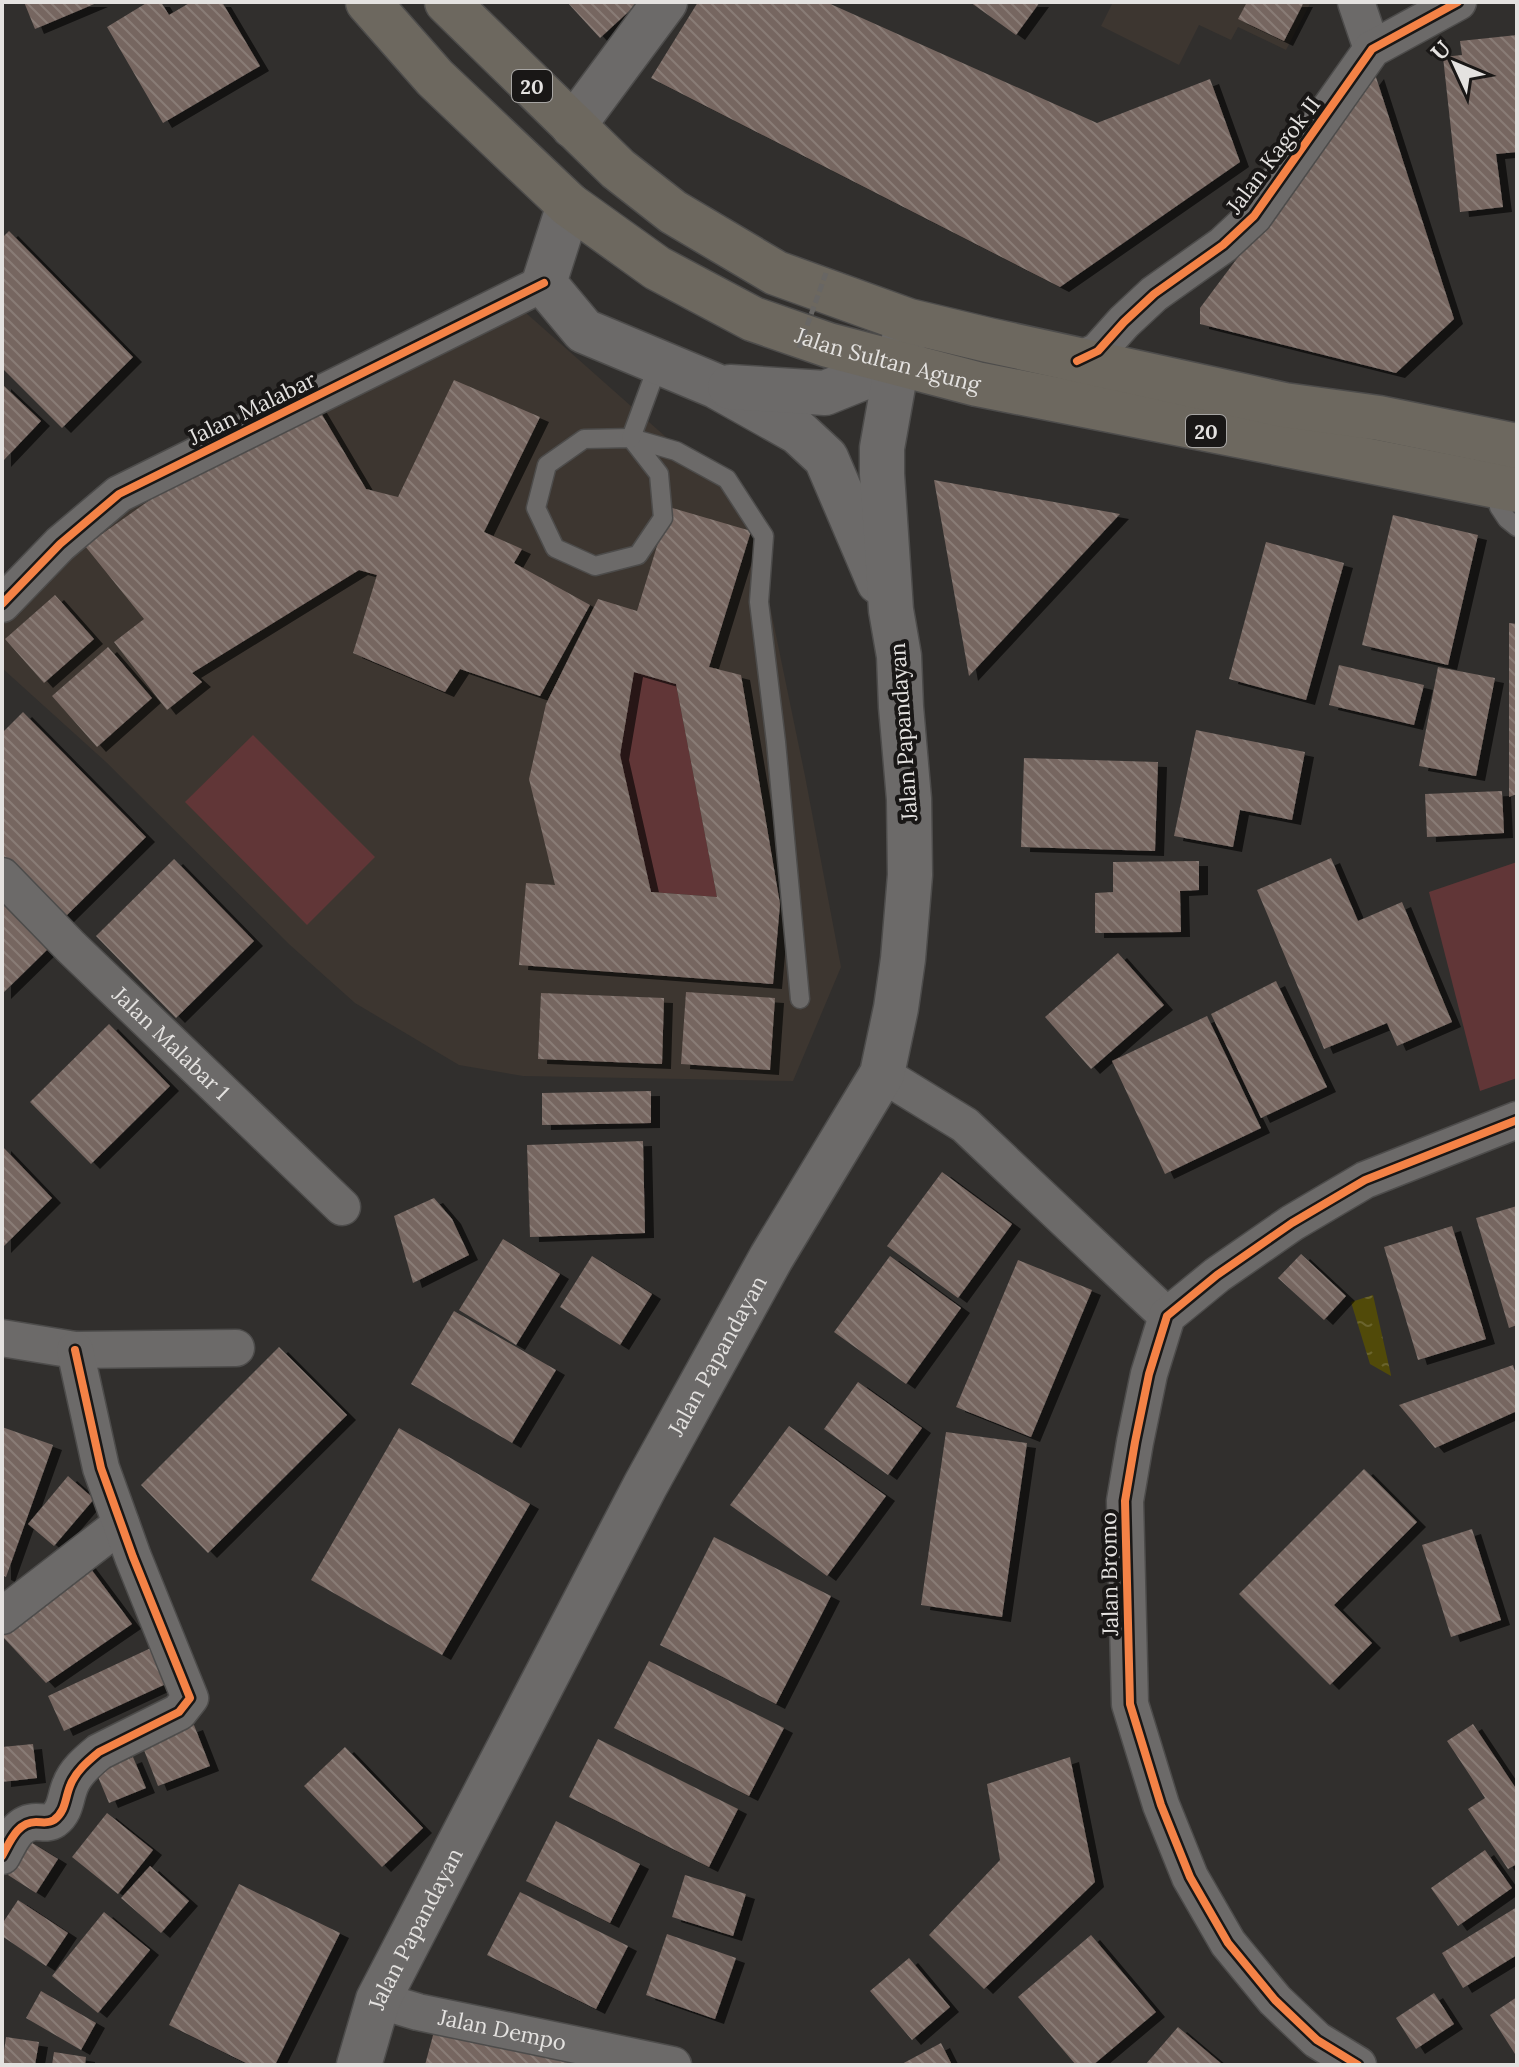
<svg xmlns="http://www.w3.org/2000/svg" width="1519" height="2067" font-family="Lora,serif">
<style>
.built{fill:#3d3630}
.green{fill:#613637}
.water{fill:url(#water-ripples)}
.building{fill:url(#building-back-hatch);fill-rule:evenodd;filter:url(#shadow)}
.lines{fill:none;stroke-linecap:round;stroke-linejoin:round}
.lane-casing{stroke:#4d4c4b;stroke-width:21}
.street-casing{stroke:#4d4c4b;stroke-width:39}
.secondary-casing{stroke:#4d4c4b;stroke-width:47}
.highway-casing{stroke:#4d4c4b;stroke-width:47}
.lane{stroke:#6c6a69;stroke-width:18}
.street{stroke:#6c6a69;stroke-width:36}
.secondary{stroke:#6c6a69;stroke-width:44}
.highway{stroke:#6d685f;stroke-width:44}
.path-bridge{stroke:#686664;stroke-width:5;stroke-dasharray:8 4;stroke-linecap:butt}
.cycleway-casing{stroke:#191716;stroke-width:13}
.cycleway{stroke:#f48246;stroke-width:8}
.labels{text-anchor:middle;dominant-baseline:central;stroke-width:8;stroke-linejoin:round;paint-order:stroke}
.shield{fill:#191716;stroke:#a7a5a3;stroke-width:2}
.shield-label{font-size:20px;font-weight:bold;fill:#e4e2e0}
.street-label{font-size:22px;fill:#e4e2e0;stroke:#191716}
</style>
<defs>
<pattern id="water-ripples" width="26" height="14" patternUnits="userSpaceOnUse" patternTransform="scale(2)"><rect width="26" height="14" fill="#514a09"/><path d="M2 4q2-2 4 0t4 0M15 11q2-2 4 0t4 0" fill="none" stroke="#6a642d"/></pattern>
<pattern id="building-back-hatch" width="6" height="6" patternUnits="userSpaceOnUse" patternTransform="scale(2)"><rect width="6" height="6" fill="#766660"/><path d="M-1 5l2 2M0 0l6 6M5-1l2 2" fill="none" stroke="#897c76"/></pattern>
<filter id="shadow"><feDropShadow dx="9" dy="5" stdDeviation="0" flood-color="#0009"/></filter>
</defs>
<rect width="100%" height="100%" fill="#312f2d"/>
<g class="built">
<path d="M1113,2h198l-25,48 -48,-23 -7,13 -32,-15 -20,40 -78,-39z"/>
<path d="M517,305l229,203 24,98 35,170 36,191 -48,114 -270,-5 -64,-11 -104,-62 -65,-58 -184,-183 -104,-94v-49l130,-125z"/>
</g>
<g class="green">
<path d="M634,672l42,12 41,213 -66,-5 -31,-137z"/>
<path d="M253,735l122,122 -68,68 -122,-123z"/>
<path d="M1517,862v216l-37,13 -51,-199z"/>
</g>
<path class="water" d="M1373,1295l18,80v1l-21,-12 -19,-62z"/>
<g class="building">
<path d="M24,2h75l-64,27z"/>
<path d="M148,2h13l8,13 22,-13h31l38,64 -97,57 -56,-96z"/>
<path d="M567,2h72l-39,36z"/>
<path d="M698,2h128l271,121 113,-44 30,83 -180,125 -409,-209z"/>
<path d="M970,2h70l-24,33z"/>
<path d="M1247,2h57l-20,39 -46,-22z"/>
<path d="M1517,35v117l-21,2 7,53 -43,5 -17,-155 19,-2 -2,-14z"/>
<path d="M1375,74l79,245 -58,54 -196,-49v-16z"/>
<path d="M9,231l124,126 -71,71 -60,-60v-130z"/>
<path d="M454,380l86,37 -56,115 38,17 -8,14 76,42 -50,91 -80,-27 -15,23 -92,-39 24,-78 -18,-5 -167,103 10,9 -35,28 -53,-68 30,-23 -59,-73 100,-71 130,-72 51,86 32,8z"/>
<path d="M2,384l39,37 -39,41z"/>
<path d="M934,480l186,34 -151,162z"/>
<path d="M669,507l82,24 -42,136 32,8 39,229 -7,80 -254,-19 7,-82 29,2 -26,-106 17,-75 52,-105 39,12zM634,672l42,12 41,213 -66,-5 -31,-137z"/>
<path d="M1393,515l85,20 -30,130 -86,-20z"/>
<path d="M1266,542l78,21 -38,137 -77,-21z"/>
<path d="M55,595l39,44 -50,44 -39,-44z"/>
<path d="M1509,623l8,1v170l-8,3z"/>
<path d="M108,647l44,51 -55,49 -45,-51z"/>
<path d="M1339,665l85,20 -10,40 -85,-20z"/>
<path d="M1438,667l57,11 -19,98 -57,-10z"/>
<path d="M23,712l123,125 -83,82 -61,-62v-124z"/>
<path d="M1196,730l109,22 -13,68 -52,-10 -7,37 -59,-11z"/>
<path d="M1024,758l134,4 -3,89 -134,-4z"/>
<path d="M1502,791l2,42 -77,4 -2,-43z"/>
<path d="M1331,858l27,63 44,-19 50,120 -55,24 -10,-23 -63,26 -67,-159z"/>
<path d="M174,859l80,82 -78,77 -80,-82z"/>
<path d="M1199,861v29l-19,1 1,41 -86,1v-40l18,-1v-30z"/>
<path d="M2,896l49,50 -49,48z"/>
<path d="M1118,953l46,52 -73,64 -46,-52z"/>
<path d="M1276,981l51,106 -66,31 -50,-104z"/>
<path d="M686,992l89,6 -5,72 -89,-6z"/>
<path d="M541,993l123,5 -2,66 -124,-5z"/>
<path d="M1207,1016l54,112 -96,46 -53,-113z"/>
<path d="M109,1024l61,62 -79,78 -61,-62z"/>
<path d="M651,1091v32l-109,2v-32z"/>
<path d="M643,1141l2,92 -115,4 -3,-92z"/>
<path d="M2,1146l50,52 -50,50z"/>
<path d="M942,1172l70,52 -54,74 -71,-52z"/>
<path d="M434,1198l18,21 17,36 -56,28 -19,-67z"/>
<path d="M1517,1206v119l-8,3 -33,-110z"/>
<path d="M1452,1226l34,113 -68,21 -34,-113z"/>
<path d="M503,1239l57,35 -44,71 -57,-35z"/>
<path d="M1301,1254l45,42 -22,24 -46,-42z"/>
<path d="M592,1256l60,38 -32,51 -60,-38z"/>
<path d="M890,1256l71,52 -55,76 -72,-52z"/>
<path d="M1018,1260l74,30 -61,147 -75,-30z"/>
<path d="M454,1311l102,59 -44,73 -101,-59z"/>
<path d="M279,1347l68,68 -139,138 -67,-68z"/>
<path d="M1513,1365l4,13v33l-82,37 -36,-43z"/>
<path d="M858,1382l64,46 -34,47 -64,-46z"/>
<path d="M789,1426l97,70 -59,80 -97,-71z"/>
<path d="M2,1427l51,18 -47,132 -4,-2z"/>
<path d="M399,1428l131,76 -88,151 -131,-75z"/>
<path d="M946,1432l81,11 -25,174 -81,-12z"/>
<path d="M1364,1469l53,53 -83,83 38,38 -42,42 -91,-91z"/>
<path d="M68,1476l26,23 -40,47 -26,-22z"/>
<path d="M1472,1529l29,91 -50,17 -29,-92z"/>
<path d="M714,1537l117,59 -55,108 -116,-59z"/>
<path d="M82,1557l50,67 -86,59 -44,-47v-10z"/>
<path d="M153,1647l15,36 -104,48 -16,-35z"/>
<path d="M649,1661l135,67 -35,68 -135,-68z"/>
<path d="M1473,1724l44,66v74l-9,5 -40,-60 17,-11 -38,-57z"/>
<path d="M194,1725l16,41 -52,20 -16,-41z"/>
<path d="M598,1739l140,70 -29,58 -140,-70z"/>
<path d="M33,1744l4,34 -35,4v-35z"/>
<path d="M345,1747l78,81 -41,39 -78,-81z"/>
<path d="M133,1757l13,31 -37,15 -13,-31z"/>
<path d="M1070,1757l25,125 -111,107 -55,-54 71,-75 -13,-76z"/>
<path d="M107,1813l46,37 -35,44 -46,-37z"/>
<path d="M556,1821l84,43 -30,59 -84,-42z"/>
<path d="M29,1841l29,18 -22,34 -28,-18z"/>
<path d="M1485,1850l27,38 -54,38 -27,-38z"/>
<path d="M150,1866l39,35 -28,32 -40,-35z"/>
<path d="M685,1875l61,19 -13,42 -61,-19z"/>
<path d="M239,1884l101,49 -65,132h-25l-81,-40z"/>
<path d="M520,1892l108,54 -32,63 -109,-54z"/>
<path d="M18,1900l50,33 -22,33 -44,-30v-12z"/>
<path d="M1517,1907v48l-54,33 -21,-35z"/>
<path d="M104,1912l46,38 -52,63 -46,-37z"/>
<path d="M667,1934l69,24 -21,61 -69,-24z"/>
<path d="M1091,1935l65,77 -63,53h-17l-58,-68z"/>
<path d="M909,1958l41,49 -38,33 -42,-49z"/>
<path d="M41,1991l55,32 -15,27 -55,-32z"/>
<path d="M1434,1993l20,31 -38,25 -20,-31z"/>
<path d="M1517,1997v60l-27,-42z"/>
<path d="M436,2024l161,41h-172z"/>
<path d="M1178,2027l45,38h-78z"/>
<path d="M6,2037l33,5 -4,23h-33z"/>
<path d="M941,2043l11,22h-52z"/>
<path d="M54,2052l32,5 -1,8h-33z"/>
</g>
<g class="lines">
<defs>
<g id="lane">
<path d="M631,438l28,36 4,44 -25,37 -43,11 -40,-18 -19,-40 11,-43 37,-26 47,-1 45,13 51,28 37,57 -5,66 17,140 24,257"/>
<path d="M631,438l28,-76"/>
<path d="M1503,487l-4,20 8,12 10,8"/>
</g>
<g id="street">
<path d="M1356,2l16,47"/>
<path d="M1077,361l21,-10 26,-29 30,-28 69,-49 31,-29 118,-167 86,-47"/>
<path d="M2,604l58,-60 59,-50 425,-211"/>
<path id="s1" d="M2,876l69,71 271,260"/>
<path d="M882,1074l83,51 202,191"/>
<path d="M2,1338l73,12 161,-2"/>
<path d="M2,1616l119,-92"/>
<path d="M2,1856c8,-14 15,-34 34,-34 7,0 12,2 18,-2 12,-9 11,-22 16,-34 5,-14 18,-25 29,-34l80,-40 11,-14 -57,-141 -32,-89 -26,-118"/>
<path id="s2" d="M378,2000l40,12 255,53"/>
<path d="M1358,2065l-41,-25 -42,-40 -47,-57 -38,-66 -29,-72 -31,-101 -5,-203 10,-59 14,-68 18,-58 50,-41 75,-52 73,-43 152,-60"/>
</g>
<g id="secondary">
<path d="M573,126l92,-124"/>
<path d="M569,205l-25,78 40,48 132,55 82,46 28,26 53,124"/>
<path d="M730,387l95,6 72,-29"/>
<path id="s3" d="M359,2065l19,-65 267,-514 126,-228 111,-184 14,-66 7,-49 7,-84 -1,-76 -8,-92 -2,-51 -8,-46 -9,-136v-26l15,-84 11,-39"/>
</g>
<g id="highway">
<path id="s4" d="M368,2l67,76 134,127 88,63 96,51 75,26 149,39 540,106"/>
<path d="M447,2l171,167 55,43 103,61 133,48 79,19 296,65 95,13 138,28"/>
</g>
</defs>
<use href="#lane" class="lane-casing"/>
<use href="#street" class="street-casing"/>
<use href="#secondary" class="secondary-casing"/>
<use href="#highway" class="highway-casing"/>
<use href="#lane" class="lane"/>
<use href="#street" class="street"/>
<use href="#secondary" class="secondary"/>
<use href="#highway" class="highway"/>
<path class="path-bridge" d="M799,348l27,-75"/>
<defs>
<g id="cycleway">
<path d="M1077,361l21,-10 26,-29 30,-28 69,-49 31,-29 118,-167 86,-47"/>
<path d="M2,604l58,-60 59,-50 425,-211"/>
<path d="M2,1856c8,-14 15,-34 34,-34 7,0 12,2 18,-2 12,-9 11,-22 16,-34 5,-14 18,-25 29,-34l80,-40 11,-14 -57,-141 -32,-89 -26,-118"/>
<path d="M1358,2065l-41,-25 -42,-40 -47,-57 -38,-66 -29,-72 -31,-101 -5,-203 10,-59 14,-68 18,-58 50,-41 75,-52 73,-43 152,-60"/>
</g>
</defs>
<use href="#cycleway" class="cycleway-casing"/>
<use href="#cycleway" class="cycleway"/>
</g>
<g class="labels">
<g class="shield">
<rect x="512" y="70" width="40" height="32" rx="6"/>
<rect x="1186" y="415" width="40" height="32" rx="6"/>
</g>
<g class="shield-label">
<text x="532" y="86">20</text>
<text x="1206" y="431">20</text>
</g>
<g class="street-label">
<text transform="translate(1273 155) rotate(-53)">Jalan Kagok II</text>
<text stroke="none"><textPath href="#s4" startOffset="644">Jalan Sultan Agung</textPath></text>
<text transform="translate(252 408) rotate(-26)">Jalan Malabar</text>
<text transform="translate(903 732) rotate(-94)">Jalan Papandayan</text>
<text stroke="none"><textPath href="#s1" startOffset="238">Jalan Malabar 1</textPath></text>
<text stroke="none"><textPath href="#s3" startOffset="796">Jalan Papandayan</textPath></text>
<text transform="translate(1109 1574) rotate(-91)">Jalan Bromo</text>
<text stroke="none"><textPath href="#s3" startOffset="148">Jalan Papandayan</textPath></text>
<text stroke="none"><textPath href="#s2" startOffset="128">Jalan Dempo</textPath></text>
</g>
</g>
<rect width="1519" height="2067" fill="none" stroke="#e4e2e0" stroke-width="8"/>
<g transform="translate(1455 64) rotate(314)" stroke="#191716" stroke-width="6" paint-order="stroke">
<path d="M0-6L14 30L0 20L-14 30Z" fill="#e4e2e0"/>
<text y="-12" font-size="22" font-weight="bold" text-anchor="middle" fill="#e4e2e0">U</text>
</g>
</svg>
